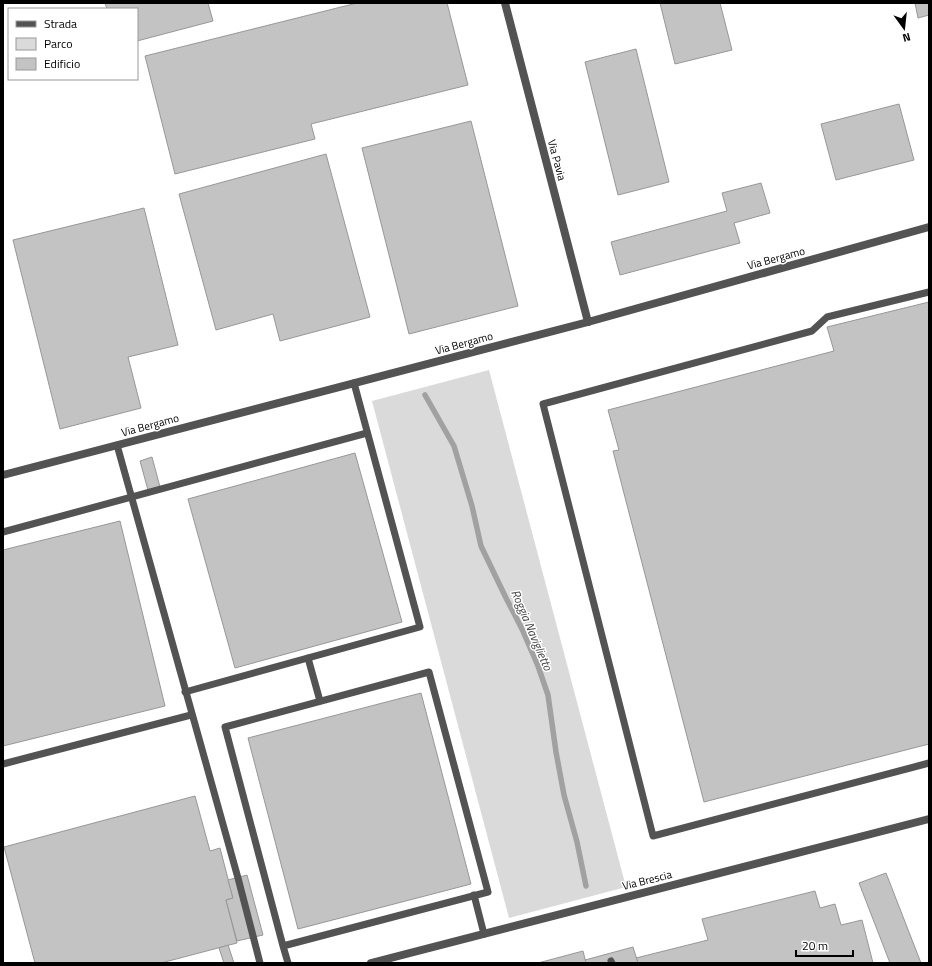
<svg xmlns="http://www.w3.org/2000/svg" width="932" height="966" font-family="'Titillium Web',sans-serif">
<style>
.green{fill:#dadada}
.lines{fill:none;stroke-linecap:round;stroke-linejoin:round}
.stream{stroke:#a1a1a1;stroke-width:5.5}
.building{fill:#c3c3c3;stroke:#979797}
.lane{stroke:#535353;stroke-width:7}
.street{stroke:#535353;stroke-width:8}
.labels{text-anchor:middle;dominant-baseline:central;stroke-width:3;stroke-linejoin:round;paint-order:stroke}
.street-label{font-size:11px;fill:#000;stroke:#fff}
.water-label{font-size:12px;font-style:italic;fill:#424242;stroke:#fff}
</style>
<rect width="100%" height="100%" fill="#fff"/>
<path class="green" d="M489,370l137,517 -117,31 -137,-517z"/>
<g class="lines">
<path class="stream" d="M425,395l29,51 18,60 9,40 25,52 16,31 16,37 10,29 8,57 8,43 13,47 9,44"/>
</g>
<g class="building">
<path d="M105,3h103l5,18 -76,20v-32h-30z"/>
<path d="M357,3h90l21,82 -157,39 4,15 -140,35 -30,-118z"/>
<path d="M660,3h60l12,47 -57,14z"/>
<path d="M915,3h14v12l-11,3z"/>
<path d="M636,49l33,133 -51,13 -33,-133z"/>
<path d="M899,104l15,56 -78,20 -15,-56z"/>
<path d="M471,121l47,185 -109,28 -47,-186z"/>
<path d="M326,154l44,163 -90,24 -7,-27 -57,16 -37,-136z"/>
<path d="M761,183l9,30 -36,10 6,20 -120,32 -9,-33 116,-31 -5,-18z"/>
<path d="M144,208l34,137 -50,12 13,51 -81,21 -47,-189z"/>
<path d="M929,302v442l-225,58 -91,-351 6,-1 -11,-40 226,-59 -7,-24z"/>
<path d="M355,453l47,169 -167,46 -47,-169z"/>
<path d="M152,457l8,30 -12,3 -8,-29z"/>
<path d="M120,521l45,185 -162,40v-196z"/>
<path d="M421,693l50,191 -173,45 -50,-191z"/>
<path d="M195,796l15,55 10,-3 13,50 -7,2 11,43 -76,20h-126l-31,-116z"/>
<path d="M886,873l35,90h-31l-31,-80z"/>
<path d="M247,875l16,60 -26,6 -11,-41 7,-2 -5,-18z"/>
<path d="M815,891l5,17 15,-4 6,21 21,-5 11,43h-235l-2,-5 72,-18 -6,-21z"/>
<path d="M228,945l6,18h-10l-5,-15z"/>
<path d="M633,947l5,16h-52l-1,-3z"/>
<path d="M583,951l3,12h-48z"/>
</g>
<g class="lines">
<g class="lane">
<path d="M929,292l-102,25 -15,14 -269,73 110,432 276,-73"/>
<path d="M117,445l121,433 22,85"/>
<path d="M3,532l364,-99"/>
<path d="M308,658l12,43"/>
<path d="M185,692l235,-65 -66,-244"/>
<path d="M3,764l188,-49"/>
<path d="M474,895l10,39"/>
<path d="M283,946l205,-54 -59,-220 -204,55 58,219 5,17"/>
<path d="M611,961l1,2"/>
</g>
<g class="street">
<path d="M505,3l83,319"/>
<path d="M3,475l585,-153 341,-95"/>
<path d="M371,963l558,-144"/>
</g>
</g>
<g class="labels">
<g class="street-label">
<text transform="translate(557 160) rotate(75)">Via Pavia</text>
<text transform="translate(776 258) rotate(-15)">Via Bergamo</text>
<text transform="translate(464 343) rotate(-15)">Via Bergamo</text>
<text transform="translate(150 425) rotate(-15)">Via Bergamo</text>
<text transform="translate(647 880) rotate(-14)">Via Brescia</text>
</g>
<g class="water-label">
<text transform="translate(532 630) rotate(67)">Roggia Naviglietto</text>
</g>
</g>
<rect width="932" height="966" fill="none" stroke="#000000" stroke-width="8"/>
<rect x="8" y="8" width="130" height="72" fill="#ffffff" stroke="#999999"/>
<rect x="16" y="21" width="20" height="6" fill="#535353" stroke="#999999"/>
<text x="44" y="28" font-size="12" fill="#000000">Strada</text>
<rect x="16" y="38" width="20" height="12" fill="#dadada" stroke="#999999"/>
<text x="44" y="48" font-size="12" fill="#000000">Parco</text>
<rect x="16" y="58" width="20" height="12" fill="#c3c3c3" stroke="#999999"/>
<text x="44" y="68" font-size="12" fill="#000000">Edificio</text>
<g transform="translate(904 28) rotate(165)" stroke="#ffffff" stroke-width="3" paint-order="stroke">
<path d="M0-3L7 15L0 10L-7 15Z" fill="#000000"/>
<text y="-6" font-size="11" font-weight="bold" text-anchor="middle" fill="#000000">N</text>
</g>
<path d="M796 950v6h57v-6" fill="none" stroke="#000000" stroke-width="2"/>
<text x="802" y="950" font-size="12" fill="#000000" stroke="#ffffff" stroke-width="3" paint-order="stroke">20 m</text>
</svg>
